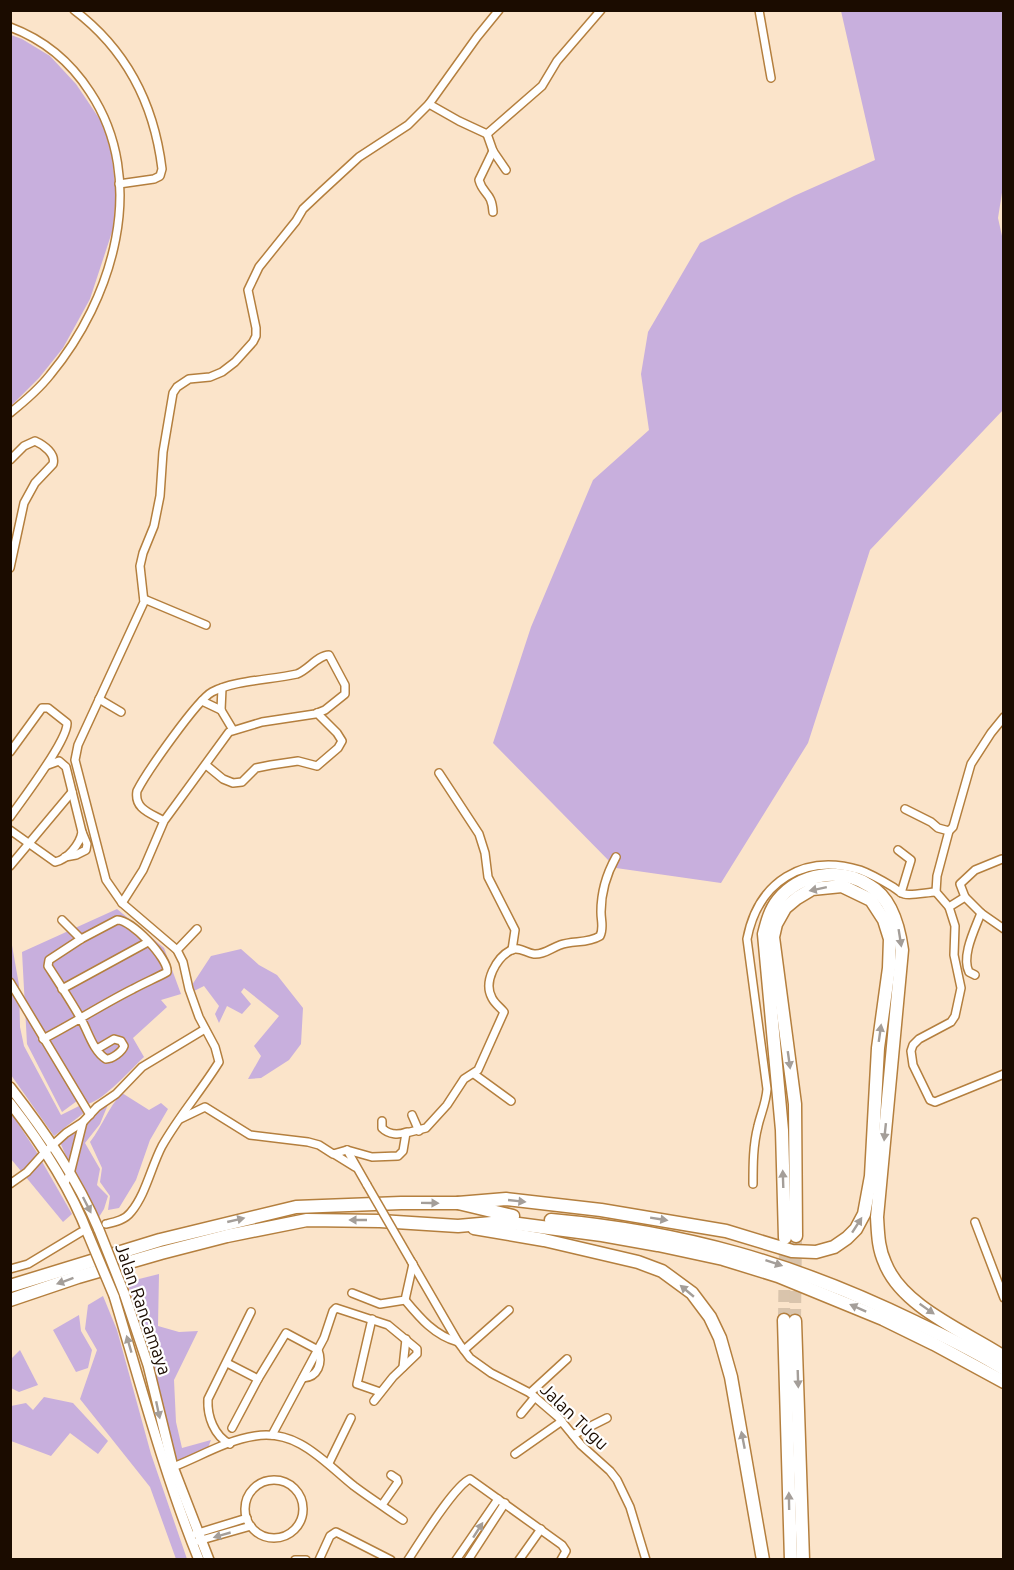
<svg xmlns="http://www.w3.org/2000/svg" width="1014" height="1570" font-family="Ubuntu,sans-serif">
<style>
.green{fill:#c8afdd}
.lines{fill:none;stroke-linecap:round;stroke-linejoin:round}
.highway-tunnel{stroke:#d9c4ac;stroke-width:12;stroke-dasharray:12 6;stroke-linecap:butt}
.street-casing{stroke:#b47f3e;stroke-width:10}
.secondary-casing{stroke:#b47f3e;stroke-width:12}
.highway-casing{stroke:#b47f3e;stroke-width:15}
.street{stroke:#fff;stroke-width:7}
.secondary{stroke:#fff;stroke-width:9}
.highway{stroke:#fff;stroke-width:12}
.street-bridge-casing{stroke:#b47f3e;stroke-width:10;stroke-linecap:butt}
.secondary-bridge-casing{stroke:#b47f3e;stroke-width:12;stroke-linecap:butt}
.street-bridge{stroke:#fff;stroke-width:7}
.secondary-bridge{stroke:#fff;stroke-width:9}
.oneway{fill:#a49e99}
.labels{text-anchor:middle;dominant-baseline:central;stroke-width:4.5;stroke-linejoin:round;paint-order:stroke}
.street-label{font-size:18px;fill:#1b0c00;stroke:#fff}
</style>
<rect width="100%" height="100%" fill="#fbe4ca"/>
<g class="green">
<path d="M841,11h162l1,169 -6,38 6,27 -1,165 -133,140 -62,193 -87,140 -105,-15 -123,-125 38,-116 62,-147 56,-50 -8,-56 7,-42 52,-89 94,-47 81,-36z"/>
<path d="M11,35l11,4 28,17 26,28 27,40 9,33 4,36 -3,36 -23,70 -27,49 -24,30 -28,28z"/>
<path d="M117,909l47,39 17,46 -20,6 6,7 -34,31 11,19c-14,13 -39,42 -56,47l-7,-6 -19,14 -35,-68 -5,-92z"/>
<path d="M10,934l9,51 1,42 4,19 37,69 22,-11 2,8 -31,24 -43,-61z"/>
<path d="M241,949l18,16 18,10 26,33 -2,36 -12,16 -28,18 -13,1 13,-23 -7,-10 25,-30 -35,-28 -3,4 10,12 -9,10 -15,-8 -8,17 -4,-9 4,-8 -15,-20 -10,5 -2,-6 19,-29z"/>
<path d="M122,1093l27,17 12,-7 7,6 -18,31 -14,40 -17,28 -11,2 2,-14 -10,-14 2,-14 -12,-26c13,-17 18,-34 32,-49z"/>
<path d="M109,1102l-9,22 -15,19 15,26 -3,16 11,11 -4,13 -5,8 -25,-46 -7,-6 -1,-9 -6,-14 6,-7z"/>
<path d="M10,1111l26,40 36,63 -9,8 -52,-63z"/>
<path d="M159,1274l-1,52 21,6 19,-1 -24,49 2,42 6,26 29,-8 -2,5 1,5 -34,12 -35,-138 -14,-42z"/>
<path d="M103,1296l14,34 34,124 36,105h-11l-26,-72 -70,-88 17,-49 -12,-21 3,-24z"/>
<path d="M79,1315l2,16 11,19 -4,18 -12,4 -23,-42z"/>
<path d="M20,1350l18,35 -19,7 -8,-4 -1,-28z"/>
<path d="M44,1397l29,6 35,38 -10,13 -28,-21 -19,23 -40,-15v-35l15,-3 7,7z"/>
</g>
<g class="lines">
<g class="highway-tunnel">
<path d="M784,1320l1,-80"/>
<path d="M795,1321l1,-85"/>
</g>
<defs>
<g id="street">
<path d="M74,10c53,40 80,93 88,159l-2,7 -6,3 -35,5"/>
<path d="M759,10l12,68"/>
<path d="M10,27c35,13 60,34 80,65 59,89 23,207 -40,283 -11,14 -25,26 -40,38"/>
<path d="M429,104l30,17 28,13 55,-48 15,-25 44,-51"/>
<path d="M487,134l6,17 13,19"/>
<path d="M493,212c-1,-20 -10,-17 -14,-32l14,-29"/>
<path d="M10,460l14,-14 11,-5c9,4 21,13 18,23l-18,19 -11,20 -14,65"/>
<path d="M144,599l62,26"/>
<path d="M99,699l22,13"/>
<path d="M202,701l19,9 12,20"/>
<path d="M221,710l1,-22"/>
<path d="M1004,717l-13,16 -20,31 -18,63 -4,4 -12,45 -1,16 13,15 16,-10 16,16 23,16"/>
<path d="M10,752l32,-44h6l19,15c1,17 -45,77 -57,94"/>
<path d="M206,765l17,14 10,4 9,-1 14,-14 15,-3 27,-4 19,5 21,-18 4,-7 -5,-8 -20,-20"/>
<path d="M439,773l40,61 6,19 3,24 27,53 -3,20"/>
<path d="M905,809l26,13 7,6 11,3"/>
<path d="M10,830l45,32c12,-2 25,-18 27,-30l-16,-65 -7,-6 -11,4"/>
<path d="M898,850l13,10 -10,33"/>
<path d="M65,857l11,-2 10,-5 1,-6 -5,-12"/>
<path d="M10,866l62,-74"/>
<path d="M965,897l-5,-13 15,-14 27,-11"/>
<path d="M122,903l21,-33 21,-49 65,-89 33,-10 53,-8 10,-4 20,-16v-9l-16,-30c-11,0 -21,15 -32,19 -26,6 -62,6 -85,18 -15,8 -66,81 -75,99 -3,18 13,22 27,30"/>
<path d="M949,907l6,19 -1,29 7,33 -6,28 -4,6 -32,17 -6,6 -2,6 2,14 17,35 5,2 69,-28"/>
<path d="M62,920l19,19"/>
<path d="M177,950l20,-21"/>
<path d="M975,975l-6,-3c-8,-16 6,-43 12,-59"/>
<path d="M10,982l80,133"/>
<path d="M62,989l86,-47"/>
<path d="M43,1039c31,-16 60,-35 90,-50 11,-6 23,-11 34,-17 2,-13 -36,-53 -50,-52l-36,19 -32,21 -1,6c11,17 23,35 33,53 7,12 12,32 25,40 6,0 16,-7 18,-13l-3,-5 -7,-2 -17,10"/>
<path d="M474,1074l37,27"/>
<path d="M412,1115l7,16"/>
<path d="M180,1119l25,-12 45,28 58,7 11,3 14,9 14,-4 25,7 26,-1 5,-5 3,-18 20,-5 21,-23 17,-26 14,-9 26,-58c-4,-5 -9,-8 -12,-14 -9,-16 4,-40 19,-48 8,-4 15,3 23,4 10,1 17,-6 26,-9 13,-5 27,-1 40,-9 4,-8 1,-15 1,-24 0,-19 6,-39 15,-55"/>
<path d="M382,1121v7c7,7 17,7 25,4"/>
<path d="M347,1150l20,35"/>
<path d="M334,1154l21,13"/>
<path d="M10,1184l17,-12 18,-20 21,-19 17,-11 14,-15 19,-13 26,-27 63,-38"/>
<path d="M64,1184l6,-10 13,-52"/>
<path d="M753,1184c0,-19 0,-39 5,-58 3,-13 8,-23 9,-37l-20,-150c11,-57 56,-86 113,-69 11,4 23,11 33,17 3,2 7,6 11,7 8,2 24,-2 32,-2"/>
<path d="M975,1222l29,76"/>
<path d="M106,1224c9,-2 19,-4 25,-12 15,-18 20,-45 31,-66 17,-30 39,-55 57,-84l-4,-15 -16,-30 -10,-28 -6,-27 -6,-12 -55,-47 -16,-23 -31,-120 3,-15 66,-143 -4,-36 3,-13 11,-27 6,-30 3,-44 10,-59 4,-6 12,-8 21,-2 12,-5 13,-10 18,-20 3,-6v-8l-8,-38 11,-23 37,-46 7,-12 18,-17 38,-35 49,-32 21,-21 48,-67 22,-27"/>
<path d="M411,1261l47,81 12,16 21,15 39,20 28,24 23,28 29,26 7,9 13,27 16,53"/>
<path d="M10,1269l18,-5 53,-32"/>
<path d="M352,1293l28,11 25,-4 8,-36"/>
<path d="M405,1300c15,18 29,35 53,42"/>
<path d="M372,1319l-15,65 23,8"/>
<path d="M464,1350l45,-40"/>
<path d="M227,1363l31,16"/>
<path d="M403,1367l3,-28"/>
<path d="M530,1393l37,-34"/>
<path d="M521,1414l14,-17"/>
<path d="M232,1428l26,-49 28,-46 32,17c5,13 0,27 -15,28"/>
<path d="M272,1435l52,-97 9,-27 3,-3 52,17 29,24v5l-24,23 -19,24"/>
<path d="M573,1435l34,-17"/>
<path d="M230,1444c-16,-8 -23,-28 -22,-45l43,-87"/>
<path d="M515,1454l47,-33"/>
<path d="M329,1463l22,-45"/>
<path d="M173,1467c26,-10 54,-27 82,-31 43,-7 69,26 99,50 16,12 33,23 49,34"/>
<circle cx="274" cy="1509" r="29"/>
<path d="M382,1505l16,-23 -1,-3 -6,-4"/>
<path d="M195,1534l52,-16"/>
<path d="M198,1541l53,-15"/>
<path d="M295,1560h11"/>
<path d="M319,1560l11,-24 6,-4 55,28"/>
<path d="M408,1560c12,-18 46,-74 62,-81l92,66 4,6 -5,9"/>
<path d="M456,1560l42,-61"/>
<path d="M468,1560l37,-57"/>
<path d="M519,1560l22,-31"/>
</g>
<g id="secondary">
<path d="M10,1087c35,45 67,91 89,143"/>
<path d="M10,1103c31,40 60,84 78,131"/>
<path d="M124,1293l24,72 25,102 36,93"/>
<path d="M114,1296c27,89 50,178 85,264"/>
</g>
<g id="highway">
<path d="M458,1203l48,-4 95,11 125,21 66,20 24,1 18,-5 13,-9 9,-9 8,-15 7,-38 7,-128 11,-80 1,-29 -6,-19 -13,-20 -29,-14 -30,3 -15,9 -12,10 -9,16 -3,13 22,167 1,132"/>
<path d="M551,1220c133,12 243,43 364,102 29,14 61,29 89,47"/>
<path d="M474,1228l70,12 94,22 24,9 30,22 18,24 10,21 11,39 32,183"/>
<path d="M785,1238l-3,-108 -18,-196c3,-12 6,-24 14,-34 22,-27 63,-33 92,-14 21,12 29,42 32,64l-25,267c1,16 1,31 8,46 17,44 81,69 119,94"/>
<path d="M10,1286l150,-46 136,-33 105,-4h57l55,13"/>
<path d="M10,1300l68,-23 83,-24 66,-17 80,-16 73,1 78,5 45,-4 99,13 56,10 65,14 55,17 105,43 51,25 70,38"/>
<path d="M784,1320l7,240"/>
<path d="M795,1321l8,239"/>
</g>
</defs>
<use href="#street" class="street-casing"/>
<use href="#secondary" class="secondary-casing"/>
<use href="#highway" class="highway-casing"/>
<use href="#street" class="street"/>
<use href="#secondary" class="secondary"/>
<use href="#highway" class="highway"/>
<defs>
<path id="street-bridge" d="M367,1185l44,76"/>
<g id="secondary-bridge">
<path d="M99,1230l25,63"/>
<path d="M88,1234l26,62"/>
</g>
</defs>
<use href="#street-bridge" class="street-bridge-casing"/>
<use href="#secondary-bridge" class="secondary-bridge-casing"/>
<use href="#street-bridge" class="street-bridge"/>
<use href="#secondary-bridge" class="secondary-bridge"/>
</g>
<defs><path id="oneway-solid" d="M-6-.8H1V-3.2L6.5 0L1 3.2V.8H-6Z" transform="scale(1.5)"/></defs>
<g class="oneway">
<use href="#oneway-solid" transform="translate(818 889) rotate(168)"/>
<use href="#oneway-solid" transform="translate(900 938) rotate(81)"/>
<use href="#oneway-solid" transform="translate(880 1033) rotate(-82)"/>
<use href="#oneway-solid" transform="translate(789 1060) rotate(82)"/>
<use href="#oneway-solid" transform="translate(885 1132) rotate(96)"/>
<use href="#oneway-solid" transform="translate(783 1179) rotate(-92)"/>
<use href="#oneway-solid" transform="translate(517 1201) rotate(6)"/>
<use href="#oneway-solid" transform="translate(430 1203) rotate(1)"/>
<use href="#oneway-solid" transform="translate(87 1205) rotate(63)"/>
<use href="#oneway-solid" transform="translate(659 1219) rotate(9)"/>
<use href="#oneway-solid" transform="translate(236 1220) rotate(-13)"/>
<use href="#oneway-solid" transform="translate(358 1220) rotate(-180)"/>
<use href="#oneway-solid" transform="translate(857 1225) rotate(-57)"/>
<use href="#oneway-solid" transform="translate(774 1263) rotate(18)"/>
<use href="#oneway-solid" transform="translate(65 1281) rotate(160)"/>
<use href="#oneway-solid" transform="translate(687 1291) rotate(-140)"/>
<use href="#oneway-solid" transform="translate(858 1308) rotate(-156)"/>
<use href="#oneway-solid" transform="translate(927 1309) rotate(35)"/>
<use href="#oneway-solid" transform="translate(129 1344) rotate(-106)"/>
<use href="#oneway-solid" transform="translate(798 1379) rotate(88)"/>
<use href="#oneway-solid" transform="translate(158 1410) rotate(78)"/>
<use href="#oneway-solid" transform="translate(743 1440) rotate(-101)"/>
<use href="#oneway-solid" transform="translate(789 1501) rotate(-91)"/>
<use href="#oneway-solid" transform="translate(478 1530) rotate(-57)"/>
<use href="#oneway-solid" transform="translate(222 1535) rotate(164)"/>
</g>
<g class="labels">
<g class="street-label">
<text transform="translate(144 1309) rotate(71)">Jalan Rancamaya</text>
<text transform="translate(575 1416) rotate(44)">Jalan Tugu</text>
</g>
</g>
<rect width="1014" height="1570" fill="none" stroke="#1b0c00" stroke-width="24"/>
</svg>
